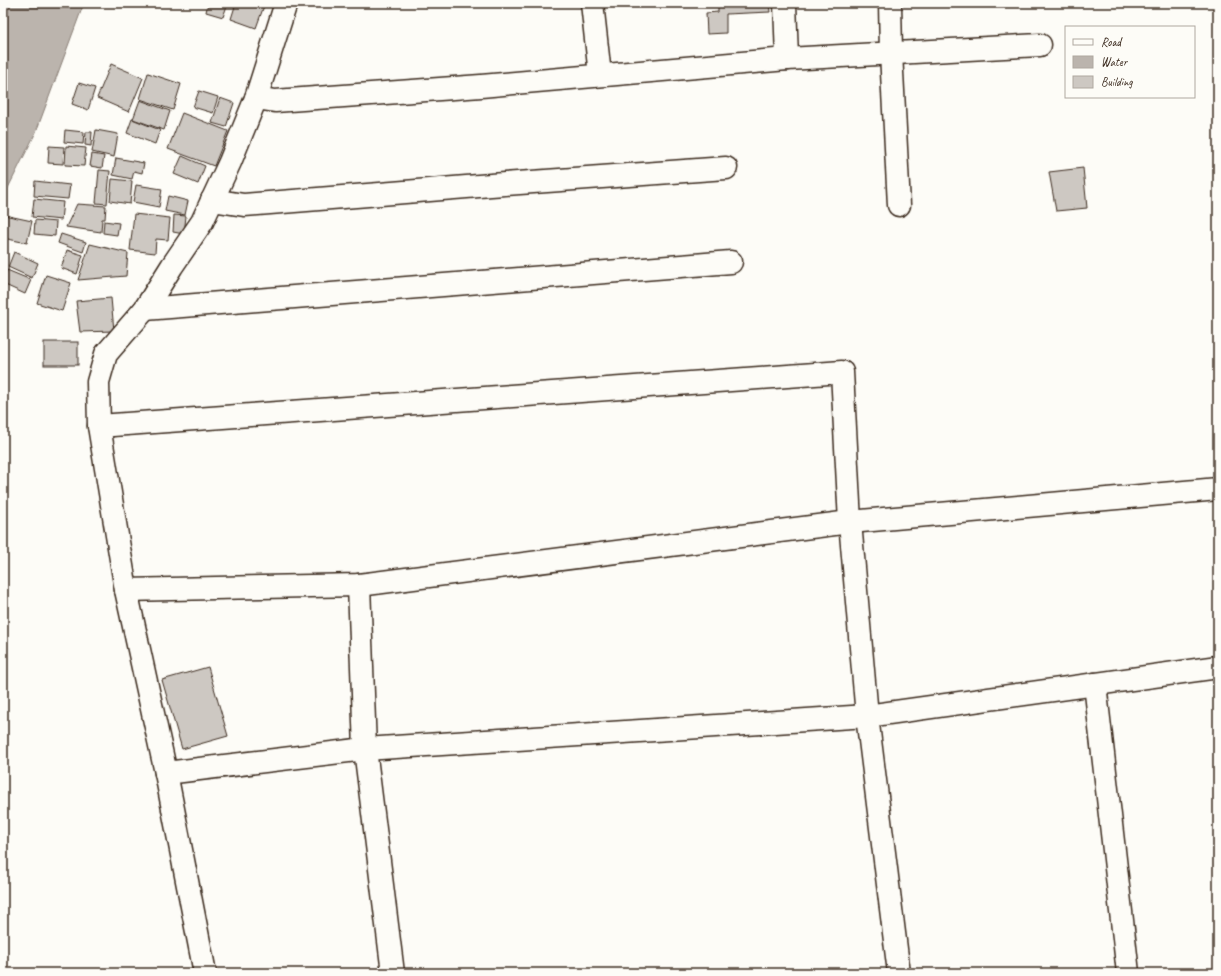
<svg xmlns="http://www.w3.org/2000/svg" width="1221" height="976" font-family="Caveat,sans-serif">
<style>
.water{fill:#bbb4ad;stroke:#887d74}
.building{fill:#cdc8c2;stroke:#3b2a1e}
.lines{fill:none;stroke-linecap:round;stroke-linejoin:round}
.minor-casing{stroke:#3b2a1e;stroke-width:25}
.minor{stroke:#fdfcf7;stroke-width:22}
</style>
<rect width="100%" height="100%" fill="#fdfcf7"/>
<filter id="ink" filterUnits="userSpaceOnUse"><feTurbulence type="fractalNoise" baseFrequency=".025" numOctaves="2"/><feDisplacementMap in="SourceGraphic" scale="8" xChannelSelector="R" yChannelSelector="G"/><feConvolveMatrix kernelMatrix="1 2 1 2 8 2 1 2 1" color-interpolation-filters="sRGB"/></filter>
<g filter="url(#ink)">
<path class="water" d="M3,3h81l-48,129 -33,66z"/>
<g class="building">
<path d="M208,3h20l-5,14 -17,-5z"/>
<path d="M236,3h29l-9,25 -25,-9z"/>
<path d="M718,3h51l1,9 -44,2v19l-19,1 -1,-21 12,-1z"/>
<path d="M111,64l32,14 -14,34 -32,-14z"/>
<path d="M148,73l33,11 -8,26 -33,-11z"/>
<path d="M79,83l16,5 -7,22 -16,-6z"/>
<path d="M199,91l19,6 -5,16 -20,-6z"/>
<path d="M220,98l14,5 -8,24 -14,-4z"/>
<path d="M140,100l30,11 -6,19 -31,-11z"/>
<path d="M182,113l46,18 -14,35 -46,-17z"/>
<path d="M132,119l28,11 -5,14 -28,-11z"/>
<path d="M65,130l19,2 -1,12 -19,-2z"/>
<path d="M96,130l22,4 -4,23 -22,-5z"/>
<path d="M86,132h6l-1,14 -6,-1z"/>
<path d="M49,146l15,1 -1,17 -15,-1z"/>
<path d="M66,146l20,2 -2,18 -19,-1z"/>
<path d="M92,154l12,2 -2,12 -12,-2z"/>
<path d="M182,156l23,10 -7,18 -24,-10z"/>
<path d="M116,158l28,5 -2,10 -8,-2 -2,8 -19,-4z"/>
<path d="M1083,168l4,40 -31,3 -7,-39z"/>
<path d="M99,170l11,1 -3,33 -11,-1z"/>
<path d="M112,179l20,2 -2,23 -20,-3z"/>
<path d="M35,181l35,4 -2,14 -34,-3z"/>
<path d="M136,185l26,4 -3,18 -26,-5z"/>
<path d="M168,196l20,5 -3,14 -20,-4z"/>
<path d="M34,199l29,3 -2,18 -29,-3z"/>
<path d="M77,204l29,2 -1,13h-3l-1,13 -35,-5z"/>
<path d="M134,214l36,4 -2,22 -12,-1 -1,14 -25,-3z"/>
<path d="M4,215l28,6 -5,22 -24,-5v-18z"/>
<path d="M174,215l12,1 -2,18 -11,-2z"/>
<path d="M35,220l21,2 -1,14 -21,-2z"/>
<path d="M104,221l15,2 -2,12 -14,-2z"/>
<path d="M61,234l25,8 -3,10 -25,-9z"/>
<path d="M90,244l38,9 -2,23 -48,4z"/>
<path d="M67,250l16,5 -6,19 -16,-6z"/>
<path d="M14,252l24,11 -6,15 -24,-11z"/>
<path d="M7,270l24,10 -6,14 -22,-10v-4z"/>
<path d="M46,275l25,8 -9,28 -25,-8z"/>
<path d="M111,298l3,33 -34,1 -4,-31z"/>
<rect x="44" y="342" width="34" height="23"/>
<path d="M208,667l20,69 -46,13 -20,-69z"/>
</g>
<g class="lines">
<defs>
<g id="minor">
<path d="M592,3l8,72"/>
<path d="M785,3l2,56"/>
<path d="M890,3l1,50 8,152"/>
<path d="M256,98l19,3 206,-15 306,-27 253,-14"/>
<path d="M212,200l32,5 247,-20 235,-17"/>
<path d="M145,309l586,-47"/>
<path d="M99,426l743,-54 8,150 17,194 32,257"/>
<path d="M359,585l6,164 28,224"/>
<path d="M126,590l233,-5 491,-63 368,-33"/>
<path d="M1095,684l33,289"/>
<path d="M166,773l199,-24 502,-33 351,-49"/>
<path d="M205,973l-39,-200 -40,-183 -27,-164 -1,-44 8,-28 39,-45 27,-43 30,-44 28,-60 26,-64 30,-95"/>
</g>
</defs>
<use href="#minor" class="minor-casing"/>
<use href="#minor" class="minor"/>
</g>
</g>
<rect width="1221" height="976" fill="none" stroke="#fdfcf7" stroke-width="16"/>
<rect x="8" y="8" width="1205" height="960" fill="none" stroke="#3b2a1e" stroke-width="1.5" filter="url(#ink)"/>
<rect x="1065" y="26" width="130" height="72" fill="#fdfcf7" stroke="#afa8a0"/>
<rect x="1073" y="39" width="20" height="6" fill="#fdfcf7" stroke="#afa8a0"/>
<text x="1101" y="46" font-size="12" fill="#3b2a1e">Road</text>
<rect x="1073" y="56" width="20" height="12" fill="#bbb4ad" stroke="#afa8a0"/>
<text x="1101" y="66" font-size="12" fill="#3b2a1e">Water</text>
<rect x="1073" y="76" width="20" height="12" fill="#cdc8c2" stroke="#afa8a0"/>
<text x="1101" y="86" font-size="12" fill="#3b2a1e">Building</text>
</svg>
